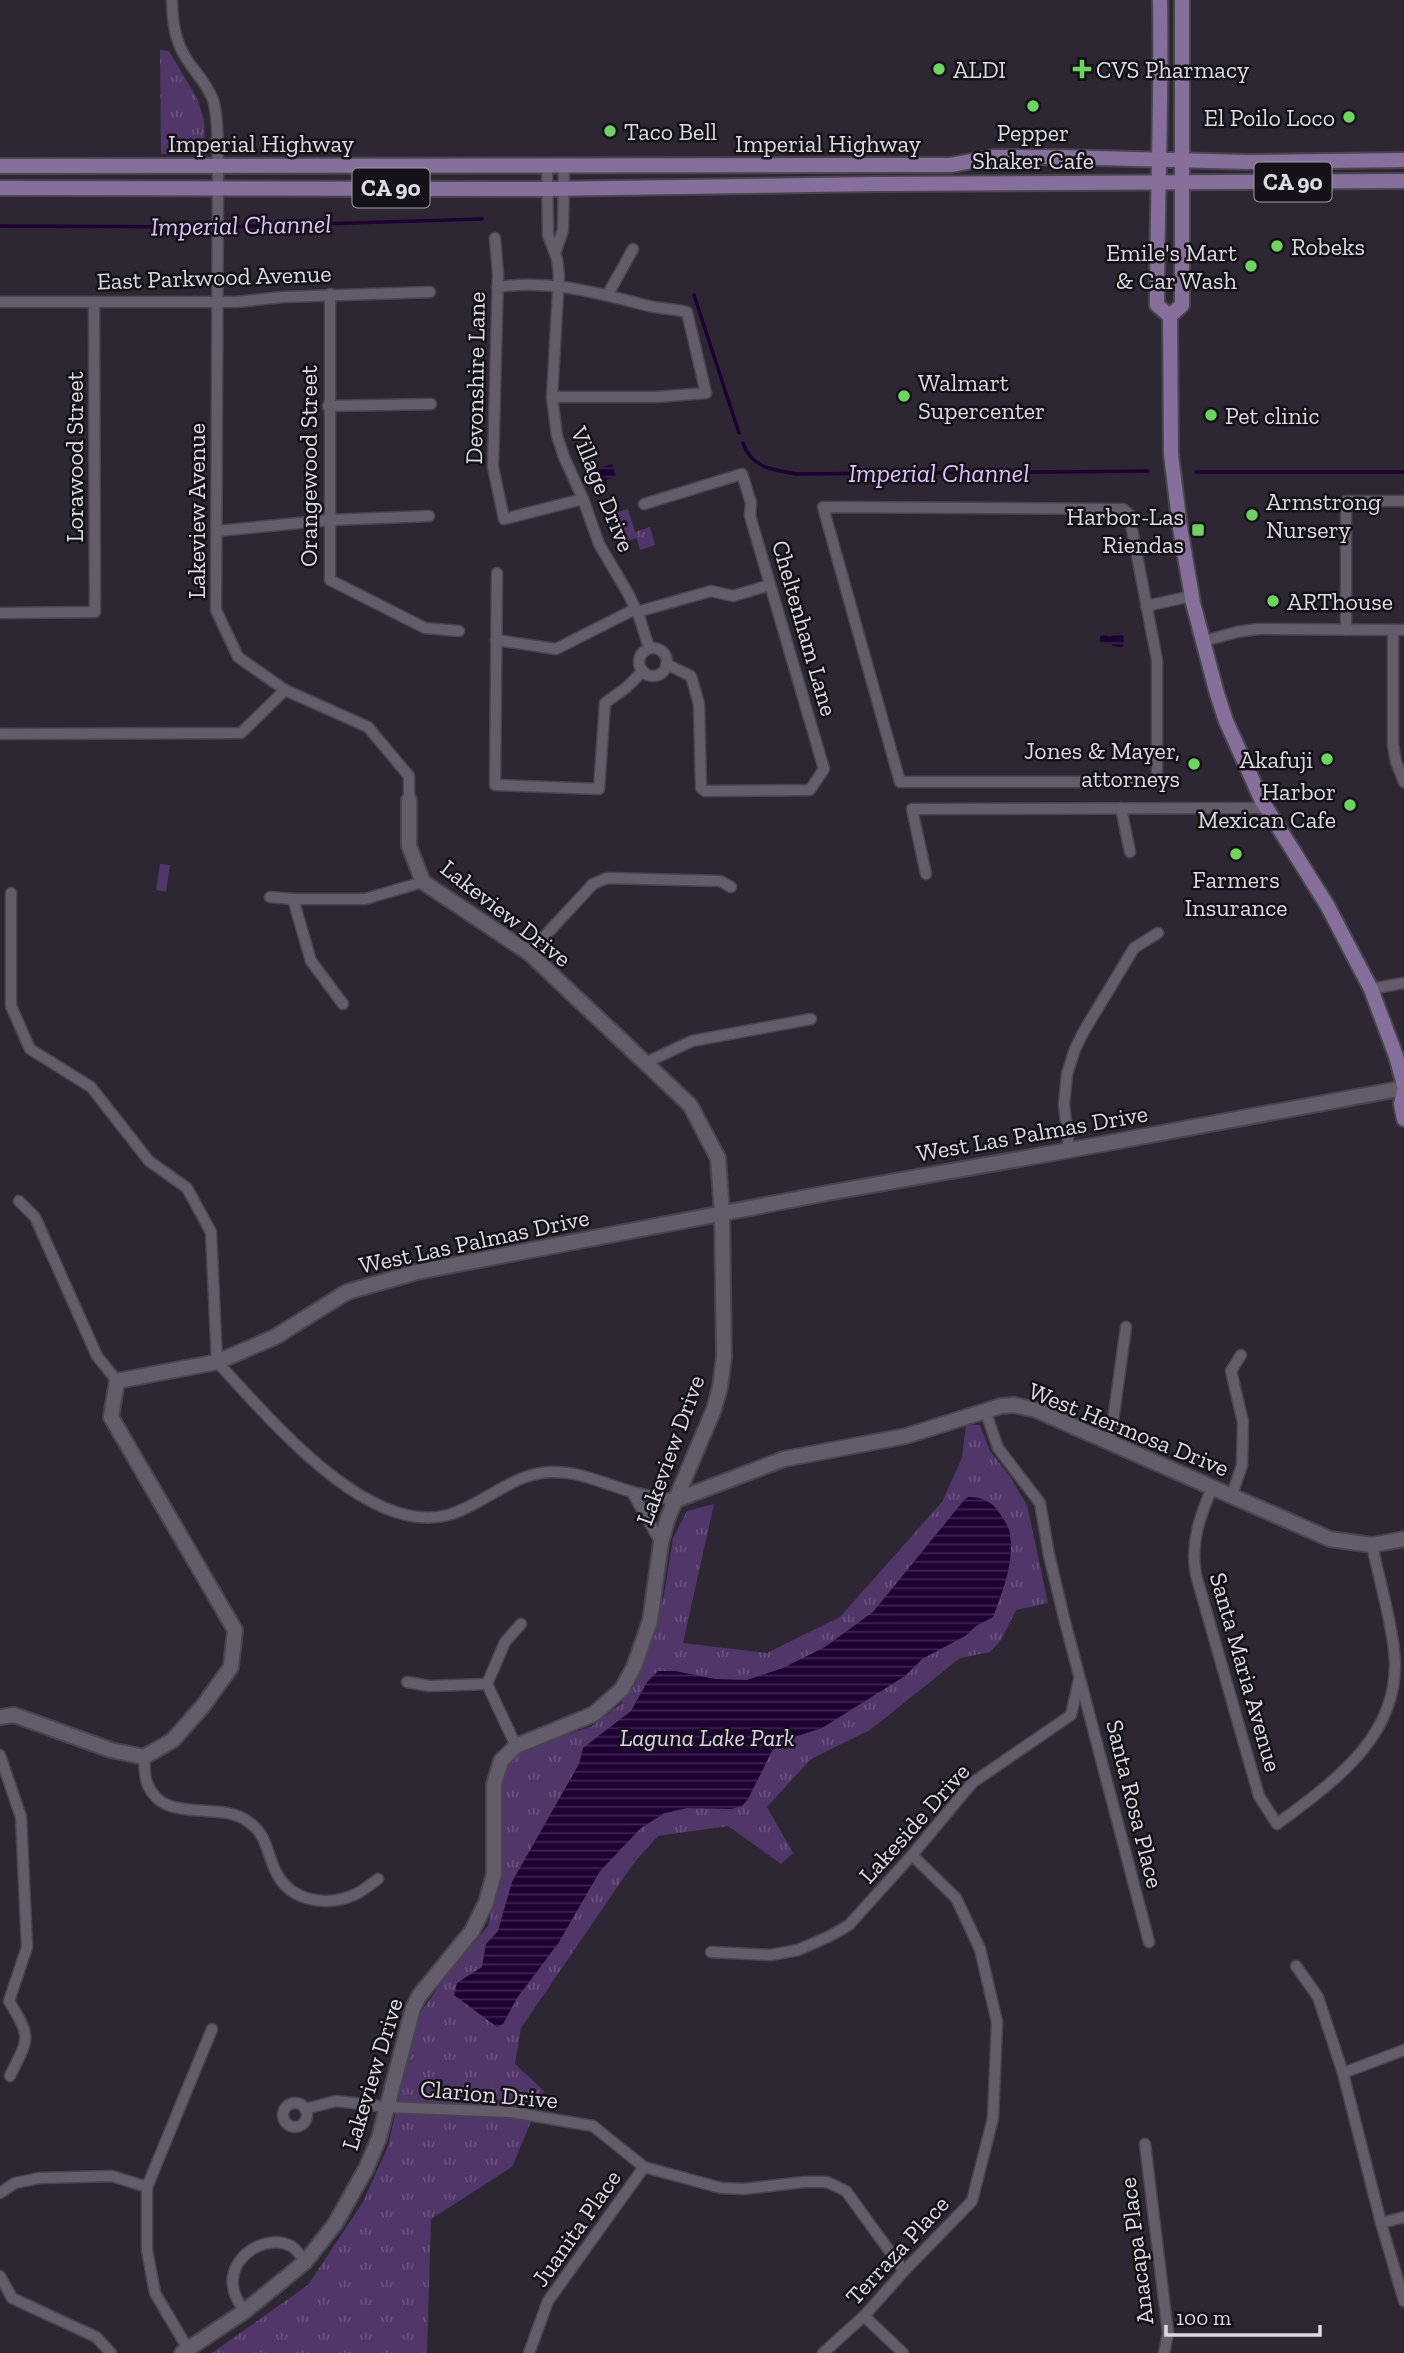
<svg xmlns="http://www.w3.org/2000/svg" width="1404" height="2353" font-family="'Zilla Slab',serif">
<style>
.grass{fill:#51366a}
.park{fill:url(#park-tufts)}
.water{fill:url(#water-rules)}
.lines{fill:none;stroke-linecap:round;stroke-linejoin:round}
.stream{stroke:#1e0033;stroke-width:3.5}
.street-casing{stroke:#49454f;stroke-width:13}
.secondary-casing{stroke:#49454f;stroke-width:18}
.primary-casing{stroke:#49454f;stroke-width:18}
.street{stroke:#635c6a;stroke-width:10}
.secondary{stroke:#635c6a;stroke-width:14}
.primary{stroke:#866f9b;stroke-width:14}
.poi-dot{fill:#6ed360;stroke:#141117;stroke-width:2.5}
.labels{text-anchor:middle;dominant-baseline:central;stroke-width:5;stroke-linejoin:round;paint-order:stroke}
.shield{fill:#141117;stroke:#a19ea6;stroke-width:2}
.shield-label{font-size:23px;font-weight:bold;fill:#dedae3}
.poi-label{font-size:24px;fill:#dedae3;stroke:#141117;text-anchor:start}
.street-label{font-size:24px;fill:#dedae3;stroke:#141117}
.park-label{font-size:24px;font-style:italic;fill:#e1cdf7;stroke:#141117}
.water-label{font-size:26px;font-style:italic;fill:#dfc0fe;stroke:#141117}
</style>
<defs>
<pattern id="park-tufts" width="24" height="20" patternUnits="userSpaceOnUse" patternTransform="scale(1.75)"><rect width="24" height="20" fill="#51366a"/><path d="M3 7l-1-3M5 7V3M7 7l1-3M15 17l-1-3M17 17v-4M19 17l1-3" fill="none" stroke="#6a527f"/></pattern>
<pattern id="water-rules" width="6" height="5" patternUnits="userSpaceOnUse" patternTransform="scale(1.75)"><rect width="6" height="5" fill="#1e0033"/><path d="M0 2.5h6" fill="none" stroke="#3e2550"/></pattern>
</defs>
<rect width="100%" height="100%" fill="#2d2733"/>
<g class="grass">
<path d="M628,509l9,29 -14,4 -9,-29z"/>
<path d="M160,864l10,1 -4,27 -10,-2z"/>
</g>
<g class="park">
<path d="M160,50l9,1 28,47 7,22 1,21 -1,5 -8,8h-35z"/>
<path d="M650,527l5,18 -15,5 -5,-18z"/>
<path d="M966,1425h14l10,26 19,24 18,30 21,98 -32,7 -15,30 -11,12 -30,6 -90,72 -59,29 -44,48 26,46 -12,11 -53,-38 -70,10 -25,28 -112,164 -6,36 29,27 -32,76 -81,52 -4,134h-215l96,-68 55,-83 25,-56 29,-128 29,-42 42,-50 14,-65 -2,-46 4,-45 7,-12 11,-8 70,-24 29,-22 15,-24 28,-85 9,-57 14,-27 27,-7 -31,139 84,10 73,-36 102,-115 20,-44z"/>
</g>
<g class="water">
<path d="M612,464l4,12 -10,4 2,8 -12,4 -6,-21z"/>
<path d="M1118,633l6,3 -1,11 -11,-1v-3h-12v-7l6,-2 3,3z"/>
<path d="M969,1497c12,0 22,4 29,14 4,6 9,12 11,19 7,27 -6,61 -16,87l-17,9 -11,10 -43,23 -17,17 -83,52 -43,14 -7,9 -24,48 -6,7 -11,3 -44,-1 -22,5 -24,15 -41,43 -41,71 -42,56 -14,26 -6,3 -43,-32 3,-12 25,-16 4,-23 12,-13 14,-49 67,-118 4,-16 48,-37 16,-29 11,-11h17l40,8 32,1 36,-12 42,-21 48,-35 92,-113z"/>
</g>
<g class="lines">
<g class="stream">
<path d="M0,226l224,1 258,-8"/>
<path d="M694,295l45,138"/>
<path d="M743,443c9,26 31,27 54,31l351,-3"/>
<path d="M1196,472h208"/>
</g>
<defs>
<g id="street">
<path d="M172,0c0,20 3,41 14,58 9,15 21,25 27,42 6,20 4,45 5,66l-2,444 22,47 47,33 83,37 41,49v24"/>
<path d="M547,165l1,70 9,24 2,16 -7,122 5,39 7,21 19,42 16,45 30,51 11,24 9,29"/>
<path d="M495,238l3,36 -5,193 11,52 79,-20"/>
<path d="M555,253l8,-23 1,-65"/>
<path d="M497,287c54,-8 100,6 152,19 13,3 27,3 38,6l19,81 -50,4h-104"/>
<path d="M330,294v286l95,48 34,3"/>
<path d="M608,294l25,-45"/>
<path d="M0,302h236l47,-5 147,-5"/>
<path d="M328,406l103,-2"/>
<path d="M644,504l98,-30 9,29 -1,13 74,253 -14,21 -105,1 -4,-3 -2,-84 -8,-28 -25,-12"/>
<path d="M823,507l291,2h9l6,5 28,146v122h-257z"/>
<path d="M217,531l113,-11 99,-4"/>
<path d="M497,573l-2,212 104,4 6,-86 22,-16 16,-16"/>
<path d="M1146,606l46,-10"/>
<path d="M637,612l74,-21 22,5 37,-11"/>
<path d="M0,613l95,-1 -1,-310"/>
<path d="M1346,630v-129h58"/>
<path d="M1393,630v115l3,17 8,20"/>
<path d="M496,640l60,9 79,-40"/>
<path d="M1204,641l33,-9 21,-3 146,1"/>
<circle cx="653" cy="662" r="14"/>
<path d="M0,734l241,-1 44,-43"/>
<path d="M1121,808l9,44"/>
<path d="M926,874l-14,-65 355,-1"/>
<path d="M11,893v113l19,43 61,38 58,74 38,27 24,44 6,130c50,53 149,175 231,153 36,-10 64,-42 103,-43 30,-1 55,13 82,20 14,4 29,6 43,8"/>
<path d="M270,897l23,2"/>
<path d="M529,953l64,-69 14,-6 113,3 11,6"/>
<path d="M1371,989l33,-6"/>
<path d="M343,1004l-32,-43 -18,-62h72l58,-17"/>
<path d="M645,1063l47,-22 119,-22"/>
<path d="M1069,1150l-5,-46 3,-30 8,-25 9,-18 50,-83 24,-15"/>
<path d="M19,1201l16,16 62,139 20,25"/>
<path d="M985,1410l13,38 42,55 9,52 15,63 85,324"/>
<path d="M1110,1442l16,-115"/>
<path d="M1213,1486c-13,29 -23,57 -17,89l63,221 18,28c58,-43 127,-91 117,-174 -4,-35 -15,-71 -22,-105"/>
<path d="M632,1492l29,51"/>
<path d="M1232,1495l10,-30 1,-43 -12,-51 10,-16"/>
<path d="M407,1682l22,4 58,-2"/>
<path d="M516,1746l-29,-62 18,-42 16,-18"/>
<path d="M0,1755l21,62 6,130 -18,54c23,38 20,36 1,75"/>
<path d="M144,1757c1,8 0,19 3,26 17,44 73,15 103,40 18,13 17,33 27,51 15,28 51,33 79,20 8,-4 15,-10 22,-15"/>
<path d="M711,1952l59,3 28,-5 32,-14 19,-11 63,-70 60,-72 99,-68 8,-35"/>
<path d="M1296,1966l22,31 25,76 38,150 23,78"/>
<path d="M1343,2073l61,-23"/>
<circle cx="295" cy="2115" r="12"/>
<path d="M305,2109l31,-8 51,6 124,5 82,14 51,41 77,21 23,1 60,-7h23l19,9 58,80"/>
<path d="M1145,2144l23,189 -4,20"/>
<path d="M0,2193l15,-10 25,-5 72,-2 35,11"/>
<path d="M1381,2223l23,-6"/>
<path d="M0,2276l12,22 84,39 15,16"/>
<path d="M245,2311c-6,-8 -11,-15 -12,-25 -4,-29 32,-53 58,-40 6,3 10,11 14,16"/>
<path d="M864,2316l39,37"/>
<path d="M188,2349l-33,-56 -8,-43v-63l65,-158"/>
<path d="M529,2353l19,-52 96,-134"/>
<path d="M823,2353l41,-37 40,-45 68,-70 21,-83 4,-96 -17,-73 -24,-51 -44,-43"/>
</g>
<g id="secondary">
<path d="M676,1500l108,-41 122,-23 95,-30 13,-1 22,5 294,129 42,6 32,-6"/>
<path d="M0,1717l14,-2 97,35 33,7 29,-17 30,-34 28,-39 4,-37 -124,-213 6,-36 100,-19 58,-25 72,-45 70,-20 416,-80 226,-40 345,-64"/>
<path d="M182,2353l63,-42 60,-49 30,-38 31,-55 13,-31 34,-130 6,-12 53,-65 14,-28 8,-29v-90l7,-23 15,-15 78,-32 28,-25 12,-22 16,-46 11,-78 6,-23 47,-111 6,-22 4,-30 -2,-144 -4,-55 -28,-53 -161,-152 -106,-71 -14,-36v-46"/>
</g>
<g id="primary">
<path d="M1160,0c2,102 -3,203 -3,305l13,11"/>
<path d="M1182,0v305l-12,11 1,138 9,73 13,76 24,91 9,27 36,80 65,104 44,84 25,67 8,29"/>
<path d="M0,166l897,-1h54l42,-8h66l188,5 157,-2"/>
<path d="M0,188l547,1 330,-5 527,-3"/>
<path d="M1404,1092l-3,12 3,15"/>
</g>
</defs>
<use href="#street" class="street-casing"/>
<use href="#secondary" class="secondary-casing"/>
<use href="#primary" class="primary-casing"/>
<use href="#street" class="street"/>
<use href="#secondary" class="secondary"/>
<use href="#primary" class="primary"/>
</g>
<g class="poi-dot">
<circle cx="939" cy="69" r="7"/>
<path d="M1078.5 58.5h7v7h7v7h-7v7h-7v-7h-7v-7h7z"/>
<circle cx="1033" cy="106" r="7"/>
<circle cx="1349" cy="117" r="7"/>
<circle cx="610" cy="131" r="7"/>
<circle cx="1277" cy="246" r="7"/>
<circle cx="1251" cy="266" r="7"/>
<circle cx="904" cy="396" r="7"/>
<circle cx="1211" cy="415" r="7"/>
<circle cx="1252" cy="515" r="7"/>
<rect x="1191" y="523" width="14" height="14" rx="3.5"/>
<circle cx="1273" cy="601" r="7"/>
<circle cx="1327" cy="759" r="7"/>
<circle cx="1194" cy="764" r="7"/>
<circle cx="1350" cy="805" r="7"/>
<circle cx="1236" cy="854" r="7"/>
</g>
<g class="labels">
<g class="shield">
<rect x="1254.5" y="162.5" width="77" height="39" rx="5"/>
<rect x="352.5" y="168.5" width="77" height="39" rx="5"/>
</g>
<g class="shield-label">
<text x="1293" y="182">CA 90</text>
<text x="391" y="188">CA 90</text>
</g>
<g class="poi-label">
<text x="953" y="69">ALDI</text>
<text x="1096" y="69">CVS Pharmacy</text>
<text x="1335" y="117" text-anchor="end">El Poilo Loco</text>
<text x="624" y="131">Taco Bell</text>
<text x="1033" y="132" text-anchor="middle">Pepper<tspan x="1033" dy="28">Shaker Cafe</tspan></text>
<text x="1291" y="246">Robeks</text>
<text x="1237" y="252" text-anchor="end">Emile's Mart<tspan x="1237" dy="28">&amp; Car Wash</tspan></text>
<text x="918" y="382">Walmart<tspan x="918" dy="28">Supercenter</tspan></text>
<text x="1225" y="415">Pet clinic</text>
<text x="1266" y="501">Armstrong<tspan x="1266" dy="28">Nursery</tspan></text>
<text x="1184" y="516" text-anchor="end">Harbor-Las<tspan x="1184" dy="28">Riendas</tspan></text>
<text x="1287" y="601">ARThouse</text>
<text x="1180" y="750" text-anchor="end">Jones &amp; Mayer,<tspan x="1180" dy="28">attorneys</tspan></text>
<text x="1313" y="759" text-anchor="end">Akafuji</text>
<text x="1336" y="791" text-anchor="end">Harbor<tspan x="1336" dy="28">Mexican Cafe</tspan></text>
<text x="1236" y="879" text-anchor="middle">Farmers<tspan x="1236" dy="28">Insurance</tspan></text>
</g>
<g class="street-label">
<text x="261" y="143">Imperial Highway</text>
<text x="828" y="143">Imperial Highway</text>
<text transform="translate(214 277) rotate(-2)">East Parkwood Avenue</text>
<text transform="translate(475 378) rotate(-89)">Devonshire Lane</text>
<text transform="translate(74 457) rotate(-90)">Lorawood Street</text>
<text transform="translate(308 466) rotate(-90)">Orangewood Street</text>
<text transform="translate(603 489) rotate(68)">Village Drive</text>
<text transform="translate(196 511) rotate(-90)">Lakeview Avenue</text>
<text transform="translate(805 628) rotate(74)">Cheltenham Lane</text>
<text transform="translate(506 913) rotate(38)">Lakeview Drive</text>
<text transform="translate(1032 1133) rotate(-10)">West Las Palmas Drive</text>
<text transform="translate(474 1241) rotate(-12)">West Las Palmas Drive</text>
<text transform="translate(1129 1429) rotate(22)">West Hermosa Drive</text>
<text transform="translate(670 1450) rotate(-70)">Lakeview Drive</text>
<text transform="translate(1246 1672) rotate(74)">Santa Maria Avenue</text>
<text transform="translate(1135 1804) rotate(76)">Santa Rosa Place</text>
<text transform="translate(914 1823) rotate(-48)">Lakeside Drive</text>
<text transform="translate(372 2074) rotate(-73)">Lakeview Drive</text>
<text transform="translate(489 2094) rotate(5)">Clarion Drive</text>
<text transform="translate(576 2228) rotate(-55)">Juanita Place</text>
<text transform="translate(897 2250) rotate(-47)">Terraza Place</text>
<text transform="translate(1136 2251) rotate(-97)">Anacapa Place</text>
</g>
<g class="park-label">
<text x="707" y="1737">Laguna Lake Park</text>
</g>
<g class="water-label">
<text transform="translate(241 225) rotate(-1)">Imperial Channel</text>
<text x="939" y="473">Imperial Channel</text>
</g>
</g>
<path d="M1166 2325v10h154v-10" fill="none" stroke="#dedae3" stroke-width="3.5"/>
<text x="1176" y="2325" font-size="21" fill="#dedae3" stroke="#141117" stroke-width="5" paint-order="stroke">100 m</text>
</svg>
